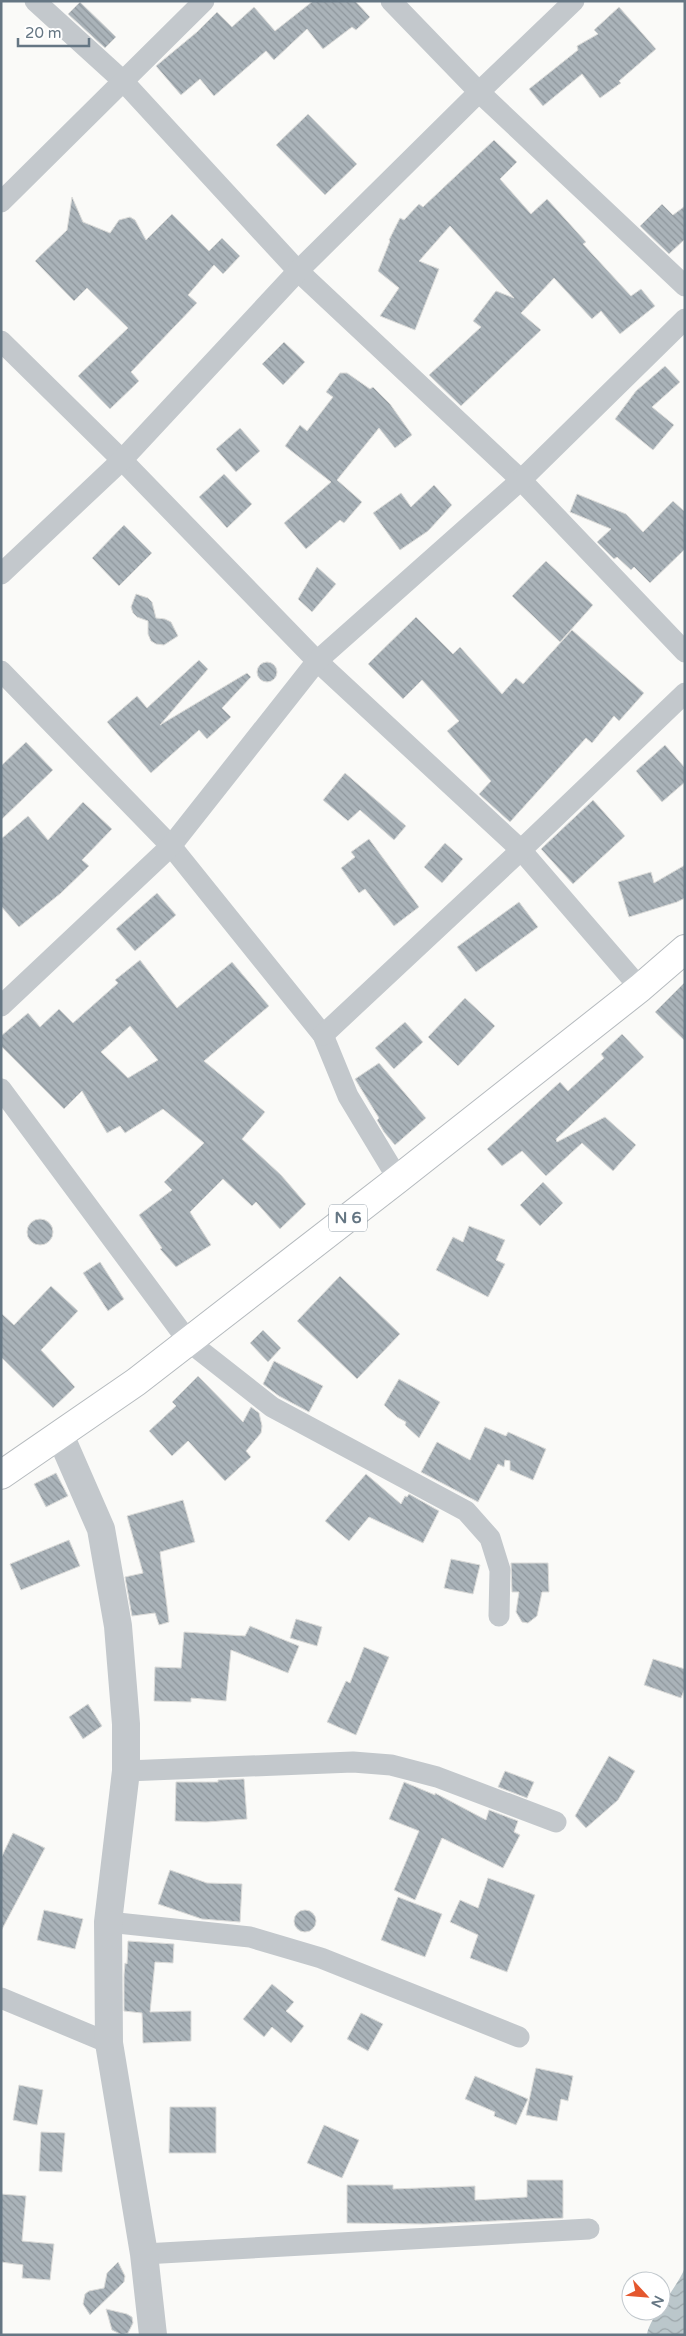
<svg xmlns="http://www.w3.org/2000/svg" width="686" height="2336" font-family="'Varela Round',sans-serif">
<style>
.water{fill:url(#water-waves)}
.building{fill:url(#building-back-hatch);stroke:#dcdcda;fill-rule:evenodd}
.lines{fill:none;stroke-linecap:round;stroke-linejoin:round}
.primary-casing{stroke:#b5babe;stroke-width:30}
.minor{stroke:#c3c8cc;stroke-width:21}
.tertiary{stroke:#c3c8cc;stroke-width:28}
.primary{stroke:#fff;stroke-width:28}
.labels{text-anchor:middle;dominant-baseline:central;stroke-width:5;stroke-linejoin:round;paint-order:stroke}
.shield{fill:#fff;stroke:#939fa8;stroke-width:1}
.shield-label{font-size:16px;font-weight:bold;fill:#657683}
</style>
<defs>
<pattern id="water-waves" width="16" height="10" patternUnits="userSpaceOnUse" patternTransform="scale(1.25)"><rect width="16" height="10" fill="#bbc7cb"/><path d="M0 5q4-4 8 0t8 0" fill="none" stroke="#9ca6aa"/></pattern>
<pattern id="building-back-hatch" width="6" height="6" patternUnits="userSpaceOnUse" patternTransform="scale(1.25)"><rect width="6" height="6" fill="#aab3b9"/><path d="M-1 5l2 2M0 0l6 6M5-1l2 2" fill="none" stroke="#8e969c"/></pattern>
</defs>
<rect width="100%" height="100%" fill="#fafaf8"/>
<path class="water" d="M685,2267v68h-38c1,-16 32,-49 38,-68z"/>
<g class="building">
<path d="M313,1h42l15,16 -14,13 -4,-3 -29,22 -16,-20 -33,31 -8,-9 -52,45 -14,-17 -19,16 -25,-29 41,-34 20,-20 15,15 22,-20 21,24z"/>
<path d="M80,2l36,35 -11,11 -37,-34z"/>
<path d="M619,7l37,42 -37,32 2,2 -21,15 -18,-24 -39,32 -14,-17 49,-39 -1,-4 21,-12 -4,-4z"/>
<path d="M308,114l49,50 -32,31 -49,-50z"/>
<path d="M494,140l23,22 -17,17 31,35 16,-15 39,43 -3,2 48,52 10,-7 14,17 -35,28 -19,-23 -9,8 -38,-41 -33,35 20,17 -80,76 -32,-31 52,-48 -8,-6 23,-30 18,7 -64,-72 -31,35 20,8 -24,61 -35,-14 19,-28 -21,-17 12,-30 -1,-1 11,-22 4,2 15,-16 4,3z"/>
<path d="M72,197l11,25 27,11 9,-13 11,-3 5,3 11,20 26,-26 37,37 13,-13 18,18 -17,18 -9,-9 -26,30 9,8 -66,69 8,9 -29,28 -32,-33 50,-48 -41,-40 -13,13 -39,-40 32,-31z"/>
<path d="M662,204l11,11 12,-9v33l-16,15 -29,-28z"/>
<path d="M284,342l21,20 -22,23 -21,-21z"/>
<path d="M665,366l15,16 -28,25 22,18 -21,25 -38,-31 21,-28z"/>
<path d="M340,373h7l23,16 3,-2 17,17 22,31 -17,13 -16,-20 -42,52 25,22 -18,21 -4,-3 -34,29 -22,-26 47,-41 -46,-36 15,-21 7,6 26,-34 -7,-5z"/>
<path d="M240,428l20,23 -24,21 -20,-23z"/>
<path d="M224,474l28,30 -25,24 -28,-31z"/>
<path d="M434,485l18,20 -24,26 -28,19 -27,-37 28,-20 10,14z"/>
<path d="M577,494l49,20 17,18 30,-31 12,11v37l-35,34 -16,-16 -3,3 -14,-13 -3,2 -17,-17 14,-13 -41,-17z"/>
<path d="M124,525l28,28 -33,33 -27,-28z"/>
<path d="M546,561l47,44 -33,37 -48,-46z"/>
<path d="M317,567l19,17 -24,28 -14,-13z"/>
<path d="M136,594l12,4 4,4 4,16 9,1 6,3 7,14 -14,9 -8,-1 -5,-3 -3,-7v-13l-11,-4 -4,-4 -2,-6z"/>
<path d="M416,617l37,37 7,-7 42,47 14,-16 7,6 49,-54 72,63 -25,28 -5,-5 -22,27 -6,-5 -76,84 -31,-28 12,-13 -44,-50 12,-10 -37,-41 -19,19 -35,-35z"/>
<path d="M199,660l9,9 -48,56 87,-52 4,4 -29,31 9,9 -24,22 -8,-9 -48,43 -44,-51 30,-26 10,12z"/>
<circle cx="267" cy="672" r="10"/>
<path d="M26,742l27,28 -52,50v-54z"/>
<path d="M665,745l20,23v14l-23,20 -26,-31z"/>
<path d="M345,773l61,53 -12,14 -34,-30 -12,11 -25,-21z"/>
<path d="M593,800l32,36 -52,48 -32,-35z"/>
<path d="M83,802l29,27 -30,31 7,6 -28,27 -42,34 -18,-21v-67l27,-23 20,24z"/>
<path d="M369,839l50,68 -25,19 -29,-37 -6,4 -18,-25 14,-11 -4,-5z"/>
<path d="M445,843l18,16 -21,24 -18,-16z"/>
<path d="M685,865v33l-8,4 -48,15 -11,-35 33,-10 3,11z"/>
<path d="M157,893l19,22 -41,36 -19,-22z"/>
<path d="M519,902l19,25 -62,45 -19,-25z"/>
<path d="M140,960l37,48 55,-46 37,44 -65,55 61,51 -23,27 39,36 25,29 -26,25 -24,-27 -4,4 -29,-27 -33,33 21,33 -35,22 -16,-18 2,-1 -23,-33 33,-25 -8,-8 40,-39 -41,-34 -38,24 -5,-7 -13,7 -25,-42 -18,18 -63,-63v-10l27,-23 12,14 19,-18 14,14 45,-40 -3,-3zM130,1026l28,34 -30,18 -27,-26z"/>
<path d="M685,982v59l-30,-29z"/>
<path d="M465,998l30,28 -37,40 -30,-29z"/>
<path d="M405,1022l18,20 -29,27 -19,-21z"/>
<path d="M622,1034l22,23 -88,82 1,3 48,-25 31,28 -23,26 -31,-28 -36,33 -24,-25 -20,15 -15,-17 73,-67 8,9 36,-33 -3,-4z"/>
<path d="M379,1063l47,55 -31,27 -11,-13 -7,-12 2,-2 -24,-39z"/>
<path d="M543,1182l20,21 -23,23 -20,-21z"/>
<circle cx="40" cy="1232" r="13"/>
<path d="M469,1226l36,14 -9,20 9,4 -17,33 -52,-27 17,-33 10,5z"/>
<path d="M100,1262l24,37 -16,12 -25,-38z"/>
<path d="M340,1276l60,58 -43,45 -60,-58z"/>
<path d="M51,1286l27,25 -37,39 34,37 -22,21 -52,-51v-44l13,12z"/>
<path d="M263,1330l18,18 -13,14 -18,-19z"/>
<path d="M274,1361l49,25 -14,26 -30,-16 -16,-12z"/>
<path d="M198,1376l45,46 8,-15 8,6 3,13 -1,7 -15,18 5,6 -26,24 -37,-40 -16,15 -23,-25 27,-25 -4,-4z"/>
<path d="M399,1379l41,23 -21,36 -14,-13 1,-3 -9,-5 -13,-12z"/>
<path d="M485,1427l21,9 2,-4 38,17 -13,31 -23,-10v-9l-5,-1 -1,7 -6,-3 -20,38 -57,-30 16,-30 33,18z"/>
<path d="M56,1473l12,23 -22,11 -12,-23z"/>
<path d="M366,1474l35,30 4,-8 2,1 2,-3 30,17 -16,32 -54,-26 -20,24 -24,-20z"/>
<path d="M183,1500l12,42 -35,10 9,70 -10,3 -4,-12 -23,3 -7,-39 18,-4 -16,-57z"/>
<path d="M69,1540l11,26 -59,24 -11,-26z"/>
<path d="M451,1559l29,6 -7,29 -29,-6z"/>
<path d="M511,1563h37l1,29h-7l-5,24 -9,7 -6,-1 -6,-10 3,-20h-7z"/>
<path d="M296,1619l26,8 -5,19 -27,-8z"/>
<path d="M250,1626l49,20 -11,27 -57,-23 -5,51 -35,-3v4l-37,-1 1,-34 26,1 3,-36 61,4z"/>
<path d="M364,1647l25,10 -33,78 -29,-13 19,-41 4,2z"/>
<path d="M653,1659l32,10v19l-4,10 -37,-13z"/>
<path d="M88,1704l14,22 -19,13 -14,-22z"/>
<path d="M609,1756l26,15 -17,29 -32,28 -11,-12z"/>
<path d="M505,1771l29,11 -7,16 -29,-11z"/>
<path d="M244,1779l3,40 -41,3 -31,-1 1,-39h42v-2z"/>
<path d="M404,1782l31,13v-2l51,27 3,-10 29,11 -4,11 6,3 -17,33 -61,-30 -27,62 -21,-10 25,-59 -30,-12z"/>
<path d="M13,1833l32,15 -44,83v-73z"/>
<path d="M170,1870l37,13 35,1 -2,38 -38,-3 -44,-15z"/>
<path d="M488,1878l47,17 -28,77 -37,-14 8,-23 -28,-13 10,-22 18,8z"/>
<path d="M398,1897l44,17 -17,43 -44,-17z"/>
<path d="M44,1910l39,9 -8,30 -38,-9z"/>
<circle cx="305" cy="1921" r="11"/>
<path d="M128,1941l46,3 -1,19 -18,-1 -5,50 41,-1v30l-48,2 -1,-30 -18,-2v-36l1,-12 2,1z"/>
<path d="M272,1984l22,18 -8,9 18,15 -13,17 -19,-16 -8,10 -21,-18z"/>
<path d="M361,2013l22,11 -15,27 -21,-12z"/>
<path d="M536,2068l37,8 -5,25 -7,-2 -4,22 -31,-6z"/>
<path d="M475,2076l53,23 -12,26 -22,-9 1,-4 -30,-13z"/>
<path d="M19,2085l24,5 -6,35 -24,-5z"/>
<path d="M170,2107h46v46h-47z"/>
<path d="M324,2125l35,15 -17,38 -35,-15z"/>
<path d="M41,2132l24,1 -3,39 -23,-1z"/>
<path d="M527,2180h36v38l-137,6 -79,-1v-38h46v4l82,-3v14l52,-3z"/>
<path d="M1,2194l25,2 -4,45 32,3 -4,36 -28,-2 1,-13 -22,-3z"/>
<path d="M118,2262l7,14 -1,6 -34,33 -7,-11 2,-10 4,-3 15,-3 3,-15z"/>
<path d="M106,2309l21,5 5,3 1,6 -5,10 -6,2 -10,-5z"/>
</g>
<g class="lines">
<defs>
<path id="primary" d="M1,1475l135,-93 262,-203 242,-191 45,-39"/>
</defs>
<use href="#primary" class="primary-casing"/>
<g class="minor">
<path d="M35,1l88,80 175,190 223,209 164,172"/>
<path d="M391,1l88,91 206,194"/>
<path d="M1,202l203,-201"/>
<path d="M1,341l121,119 195,201 204,189 119,138"/>
<path d="M1,574l121,-114 176,-189 181,-179 95,-91"/>
<path d="M1,671l170,175 152,189 25,61 50,83"/>
<path d="M1,1006l170,-160 146,-185 204,-181 164,-161"/>
<path d="M323,1035l198,-185 164,-157"/>
<path d="M1,1089l187,252 84,66 194,104 24,27 10,32 -1,46"/>
<path d="M126,1771l227,-9 38,3 46,12 119,45"/>
<path d="M108,1922l142,15 71,21 198,79"/>
<path d="M1,1998l108,45"/>
<path d="M144,2254l445,-25"/>
</g>
<path class="tertiary" d="M60,1435l41,94 17,97 8,98v47l-18,151 1,121 35,211 9,81"/>
<use href="#primary" class="primary"/>
</g>
<g class="labels">
<rect class="shield" x="329" y="1204.5" width="38" height="27" rx="4"/>
<g class="shield-label">
<text x="348" y="1218">N 6</text>
</g>
</g>
<rect width="686" height="2336" fill="none" stroke="#657683" stroke-width="5"/>
<g transform="translate(646 2296) rotate(116)"><circle r="24" fill="#ffffff" stroke="#c1c8cd"/>
<path d="M0-4L9 19L0 12L-9 19Z" fill="#e4572e"/>
<text y="-8" font-size="14" font-weight="bold" text-anchor="middle" fill="#657683">N</text>
</g>
<path d="M18 38v8h71v-8" fill="none" stroke="#657683" stroke-width="2.5"/>
<text x="25" y="38" font-size="15" fill="#657683" stroke="#ffffff" stroke-width="4" paint-order="stroke">20 m</text>
</svg>
